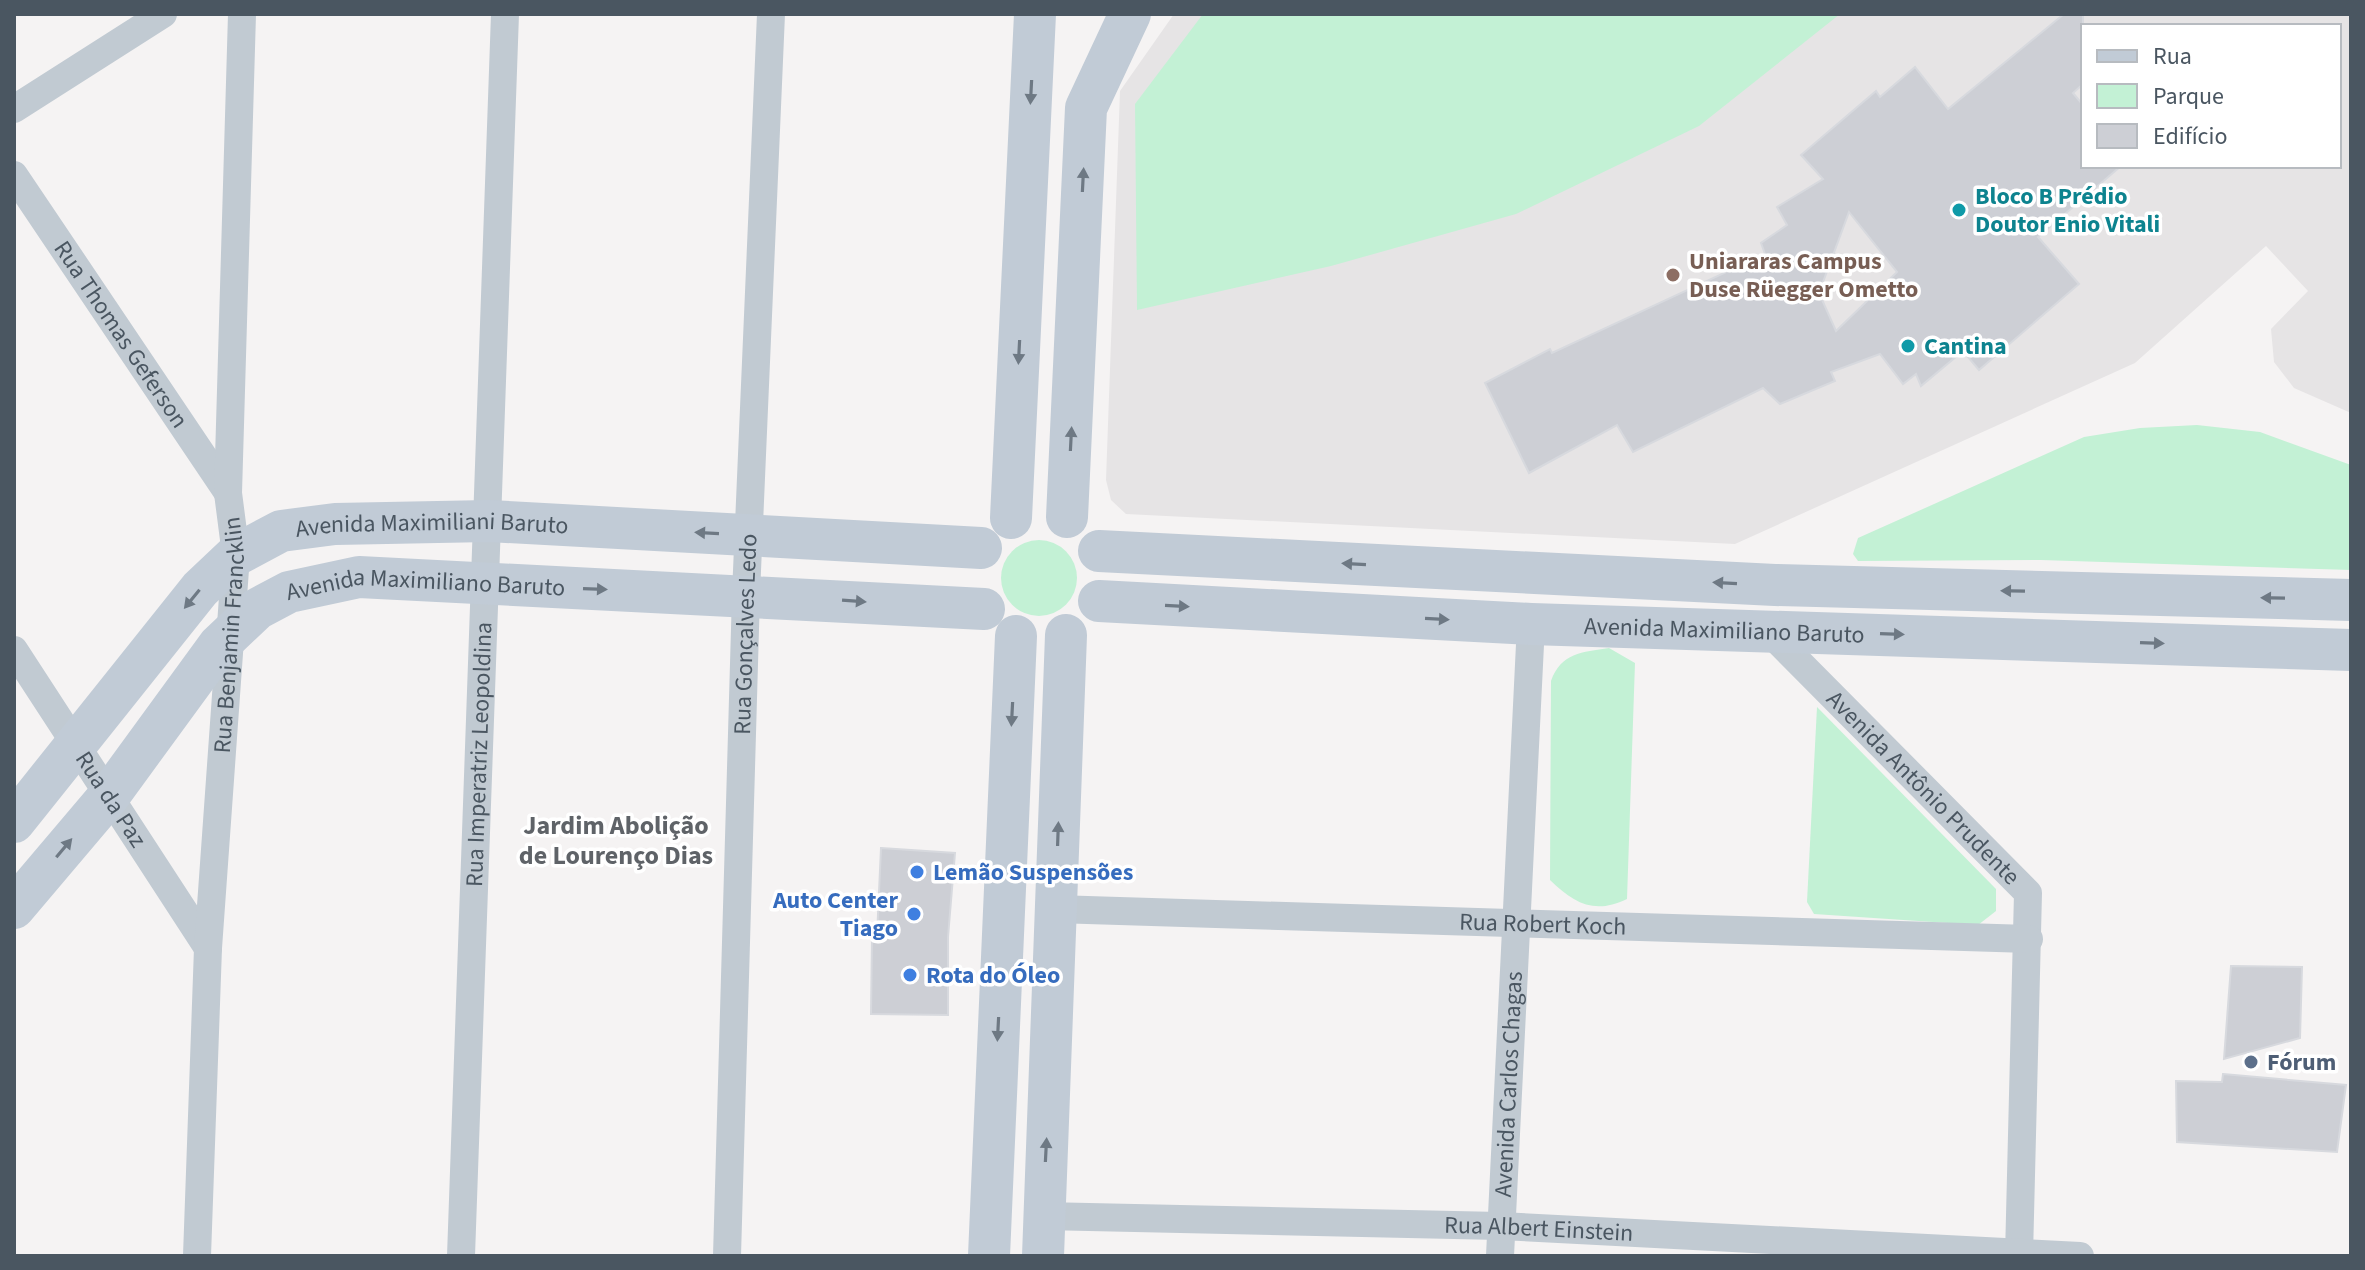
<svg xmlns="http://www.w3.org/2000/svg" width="2365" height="1270" font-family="'Source Sans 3',sans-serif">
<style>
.education{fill:#e6e4e5;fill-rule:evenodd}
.green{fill:#c3f1d5}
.building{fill:#cdcfd5;stroke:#d7d9de;stroke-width:2;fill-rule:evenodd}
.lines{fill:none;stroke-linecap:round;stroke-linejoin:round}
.street{stroke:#c1cad2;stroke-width:28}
.secondary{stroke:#c1cbd6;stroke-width:42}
.oneway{fill:#6e7984}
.culture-dot{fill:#0f9aa8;stroke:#fff;stroke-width:3}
.education-dot{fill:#8d6e63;stroke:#fff;stroke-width:3}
.shop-dot{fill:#3f7fe0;stroke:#fff;stroke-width:3}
.service-dot{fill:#5c6f8a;stroke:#fff;stroke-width:3}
.labels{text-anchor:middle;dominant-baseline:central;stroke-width:7;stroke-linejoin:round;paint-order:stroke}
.culture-label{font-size:24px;font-weight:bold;fill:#0d838f;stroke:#fff;text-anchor:start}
.education-label{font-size:24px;font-weight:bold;fill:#785e54;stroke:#fff;text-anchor:start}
.street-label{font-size:24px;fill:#4a5661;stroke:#fff}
.shop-label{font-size:24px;font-weight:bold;fill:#366cbe;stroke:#fff;text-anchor:start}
.service-label{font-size:24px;font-weight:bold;fill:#4e5e75;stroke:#fff;text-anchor:start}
.neighbourhood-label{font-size:26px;font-weight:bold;fill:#5f6368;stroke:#fff}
</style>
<rect width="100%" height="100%" fill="#f5f3f3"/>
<path class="education" d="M1174,14h1177v399l-57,-25 -20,-26 -3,-33 37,-38 -42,-45 -131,117 -400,181 -609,-30 -15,-14 -5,-20 14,-389zM2083,26h256v140h-256z"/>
<g class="green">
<path d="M1203,14h637l-141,112 -183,88 -185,52 -194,44 -2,-206z"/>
<path d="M2197,425l63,7 91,33v105l-310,-10 -183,1 -5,-7 5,-16 226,-101 56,-9z"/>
<circle cx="1039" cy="578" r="38"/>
<path d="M1609,648l26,15 -8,236c-33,16 -53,4 -77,-19l1,-199c10,-28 31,-29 58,-33z"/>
<path d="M1817,707l179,182v22l-18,14 -164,-11 -7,-12z"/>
</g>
<g class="building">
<path d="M2064,14h19v70l-10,9 10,12v61h38l-83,71 41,47 -100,86 -16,-19 -42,35 -5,-12 -13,10 -23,-30 -49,18 4,9 -55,23 -17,-16 -130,64 -16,-27 -88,48 -44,-90 65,-34 2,4 213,-99 -4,-11 26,-18 -10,-18 46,-28 -22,-24 75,-64 4,6 35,-30 33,42zM1849,212l48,60 -61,59 -17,-38z"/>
<path d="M881,848l74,5 -7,84v78l-77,-1 1,-78h5z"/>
<path d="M2231,966l71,1 -2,71 -76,21z"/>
<path d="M2223,1074l123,11 -9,67 -160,-10 -1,-61 46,1z"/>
</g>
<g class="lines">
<g class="street">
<path d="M14,109l149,-95"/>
<path id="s1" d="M14,175l214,318"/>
<path id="s2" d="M1767,630l261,263 -9,363"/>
<path id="s3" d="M14,650l194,298"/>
<path id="s4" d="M1055,909l974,30"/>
<path id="s5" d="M1043,1216l457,10 580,30"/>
<path id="s6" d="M197,1256l11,-308 28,-393 -8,-62 14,-479"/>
<path id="s7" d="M461,1256l44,-1242"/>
<path id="s8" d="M727,1256l19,-662 25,-580"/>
<path id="s9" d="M1500,1256l31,-632"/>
</g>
<g class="secondary">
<path d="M1067,517l19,-409 44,-94"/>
<path d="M1011,518l24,-504"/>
<path d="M1099,551l676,34 576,15"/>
<path id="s10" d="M1099,601l432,23 820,26"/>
<path id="s11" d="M14,822l186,-233 36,-34 45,-24 54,-7 154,-3 492,27"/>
<path id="s12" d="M14,908l94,-111 111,-152 38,-36 32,-17 70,-15 625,32"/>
<path d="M989,1256l27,-620"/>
<path d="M1043,1256l23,-621"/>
</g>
</g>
<defs><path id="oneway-solid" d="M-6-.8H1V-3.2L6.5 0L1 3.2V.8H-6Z" transform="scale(2)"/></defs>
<g class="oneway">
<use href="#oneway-solid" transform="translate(1031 92) rotate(93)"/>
<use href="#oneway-solid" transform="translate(1083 180) rotate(-87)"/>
<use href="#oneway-solid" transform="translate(1019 352) rotate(93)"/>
<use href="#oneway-solid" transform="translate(1071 439) rotate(-87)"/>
<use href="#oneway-solid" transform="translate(707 533) rotate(-177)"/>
<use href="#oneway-solid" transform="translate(1354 564) rotate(-177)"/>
<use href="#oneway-solid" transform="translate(1725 583) rotate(-177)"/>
<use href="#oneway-solid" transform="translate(595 589) rotate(2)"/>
<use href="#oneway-solid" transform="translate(2013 591) rotate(-179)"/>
<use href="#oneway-solid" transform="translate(2273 598) rotate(-179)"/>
<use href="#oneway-solid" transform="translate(192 599) rotate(129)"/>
<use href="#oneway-solid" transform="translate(854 601) rotate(4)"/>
<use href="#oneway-solid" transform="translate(1177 606) rotate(3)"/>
<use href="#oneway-solid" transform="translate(1437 619) rotate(3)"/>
<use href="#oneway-solid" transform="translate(1892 634) rotate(2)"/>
<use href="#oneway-solid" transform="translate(2152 643) rotate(2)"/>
<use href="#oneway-solid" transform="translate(1012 714) rotate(93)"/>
<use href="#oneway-solid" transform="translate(1058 834) rotate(-88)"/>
<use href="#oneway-solid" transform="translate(64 848) rotate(-50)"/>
<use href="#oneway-solid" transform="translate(998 1029) rotate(93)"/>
<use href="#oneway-solid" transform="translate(1046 1150) rotate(-87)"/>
</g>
<g class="culture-dot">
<circle cx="1959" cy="210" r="8"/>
<circle cx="1908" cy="346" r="8"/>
</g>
<circle class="education-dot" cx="1673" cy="275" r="8"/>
<g class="shop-dot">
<circle cx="917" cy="872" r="8"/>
<circle cx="914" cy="914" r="8"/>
<circle cx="910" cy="975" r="8"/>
</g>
<circle class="service-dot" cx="2251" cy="1062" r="8"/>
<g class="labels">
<g class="culture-label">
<text x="1975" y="196">Bloco B Prédio<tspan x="1975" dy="28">Doutor Enio Vitali</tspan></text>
<text x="1924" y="346">Cantina</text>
</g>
<g class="education-label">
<text x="1689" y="261">Uniararas Campus<tspan x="1689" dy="28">Duse Rüegger Ometto</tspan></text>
</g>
<g class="street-label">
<text stroke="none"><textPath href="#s1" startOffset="192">Rua Thomas Geferson</textPath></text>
<text stroke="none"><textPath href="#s11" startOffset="550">Avenida Maximiliani Baruto</textPath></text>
<text stroke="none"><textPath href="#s12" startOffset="560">Avenida Maximiliano Baruto</textPath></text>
<text stroke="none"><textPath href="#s10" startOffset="626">Avenida Maximiliano Baruto</textPath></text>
<text stroke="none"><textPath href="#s6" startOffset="622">Rua Benjamin Francklin</textPath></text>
<text stroke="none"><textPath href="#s8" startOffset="622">Rua Gonçalves Ledo</textPath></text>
<text stroke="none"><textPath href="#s7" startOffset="502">Rua Imperatriz Leopoldina</textPath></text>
<text stroke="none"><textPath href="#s2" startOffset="222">Avenida Antônio Prudente</textPath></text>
<text stroke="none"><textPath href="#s3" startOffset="178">Rua da Paz</textPath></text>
<text stroke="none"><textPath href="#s4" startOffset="488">Rua Robert Koch</textPath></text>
<text stroke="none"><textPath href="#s9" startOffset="172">Avenida Carlos Chagas</textPath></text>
<text stroke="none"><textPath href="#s5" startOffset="496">Rua Albert Einstein</textPath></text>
</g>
<g class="shop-label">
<text x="933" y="872">Lemão Suspensões</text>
<text x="898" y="900" text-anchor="end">Auto Center<tspan x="898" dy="28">Tiago</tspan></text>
<text x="926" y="975">Rota do Óleo</text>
</g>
<g class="service-label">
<text x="2267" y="1062">Fórum</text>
</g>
<g class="neighbourhood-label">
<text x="616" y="825">Jardim Abolição<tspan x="616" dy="30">de Lourenço Dias</tspan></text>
</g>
</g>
<rect width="2365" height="1270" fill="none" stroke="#4a5661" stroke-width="32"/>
<rect x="2081" y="24" width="260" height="144" fill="#ffffff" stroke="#b7bbc0" stroke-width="2"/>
<rect x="2097" y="50" width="40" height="12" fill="#c1cbd6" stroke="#b7bbc0" stroke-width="2"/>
<text x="2153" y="64" font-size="24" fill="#4a5661">Rua</text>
<rect x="2097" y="84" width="40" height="24" fill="#c3f1d5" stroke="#b7bbc0" stroke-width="2"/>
<text x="2153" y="104" font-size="24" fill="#4a5661">Parque</text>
<rect x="2097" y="124" width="40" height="24" fill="#cdcfd5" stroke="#b7bbc0" stroke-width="2"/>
<text x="2153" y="144" font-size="24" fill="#4a5661">Edifício</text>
</svg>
